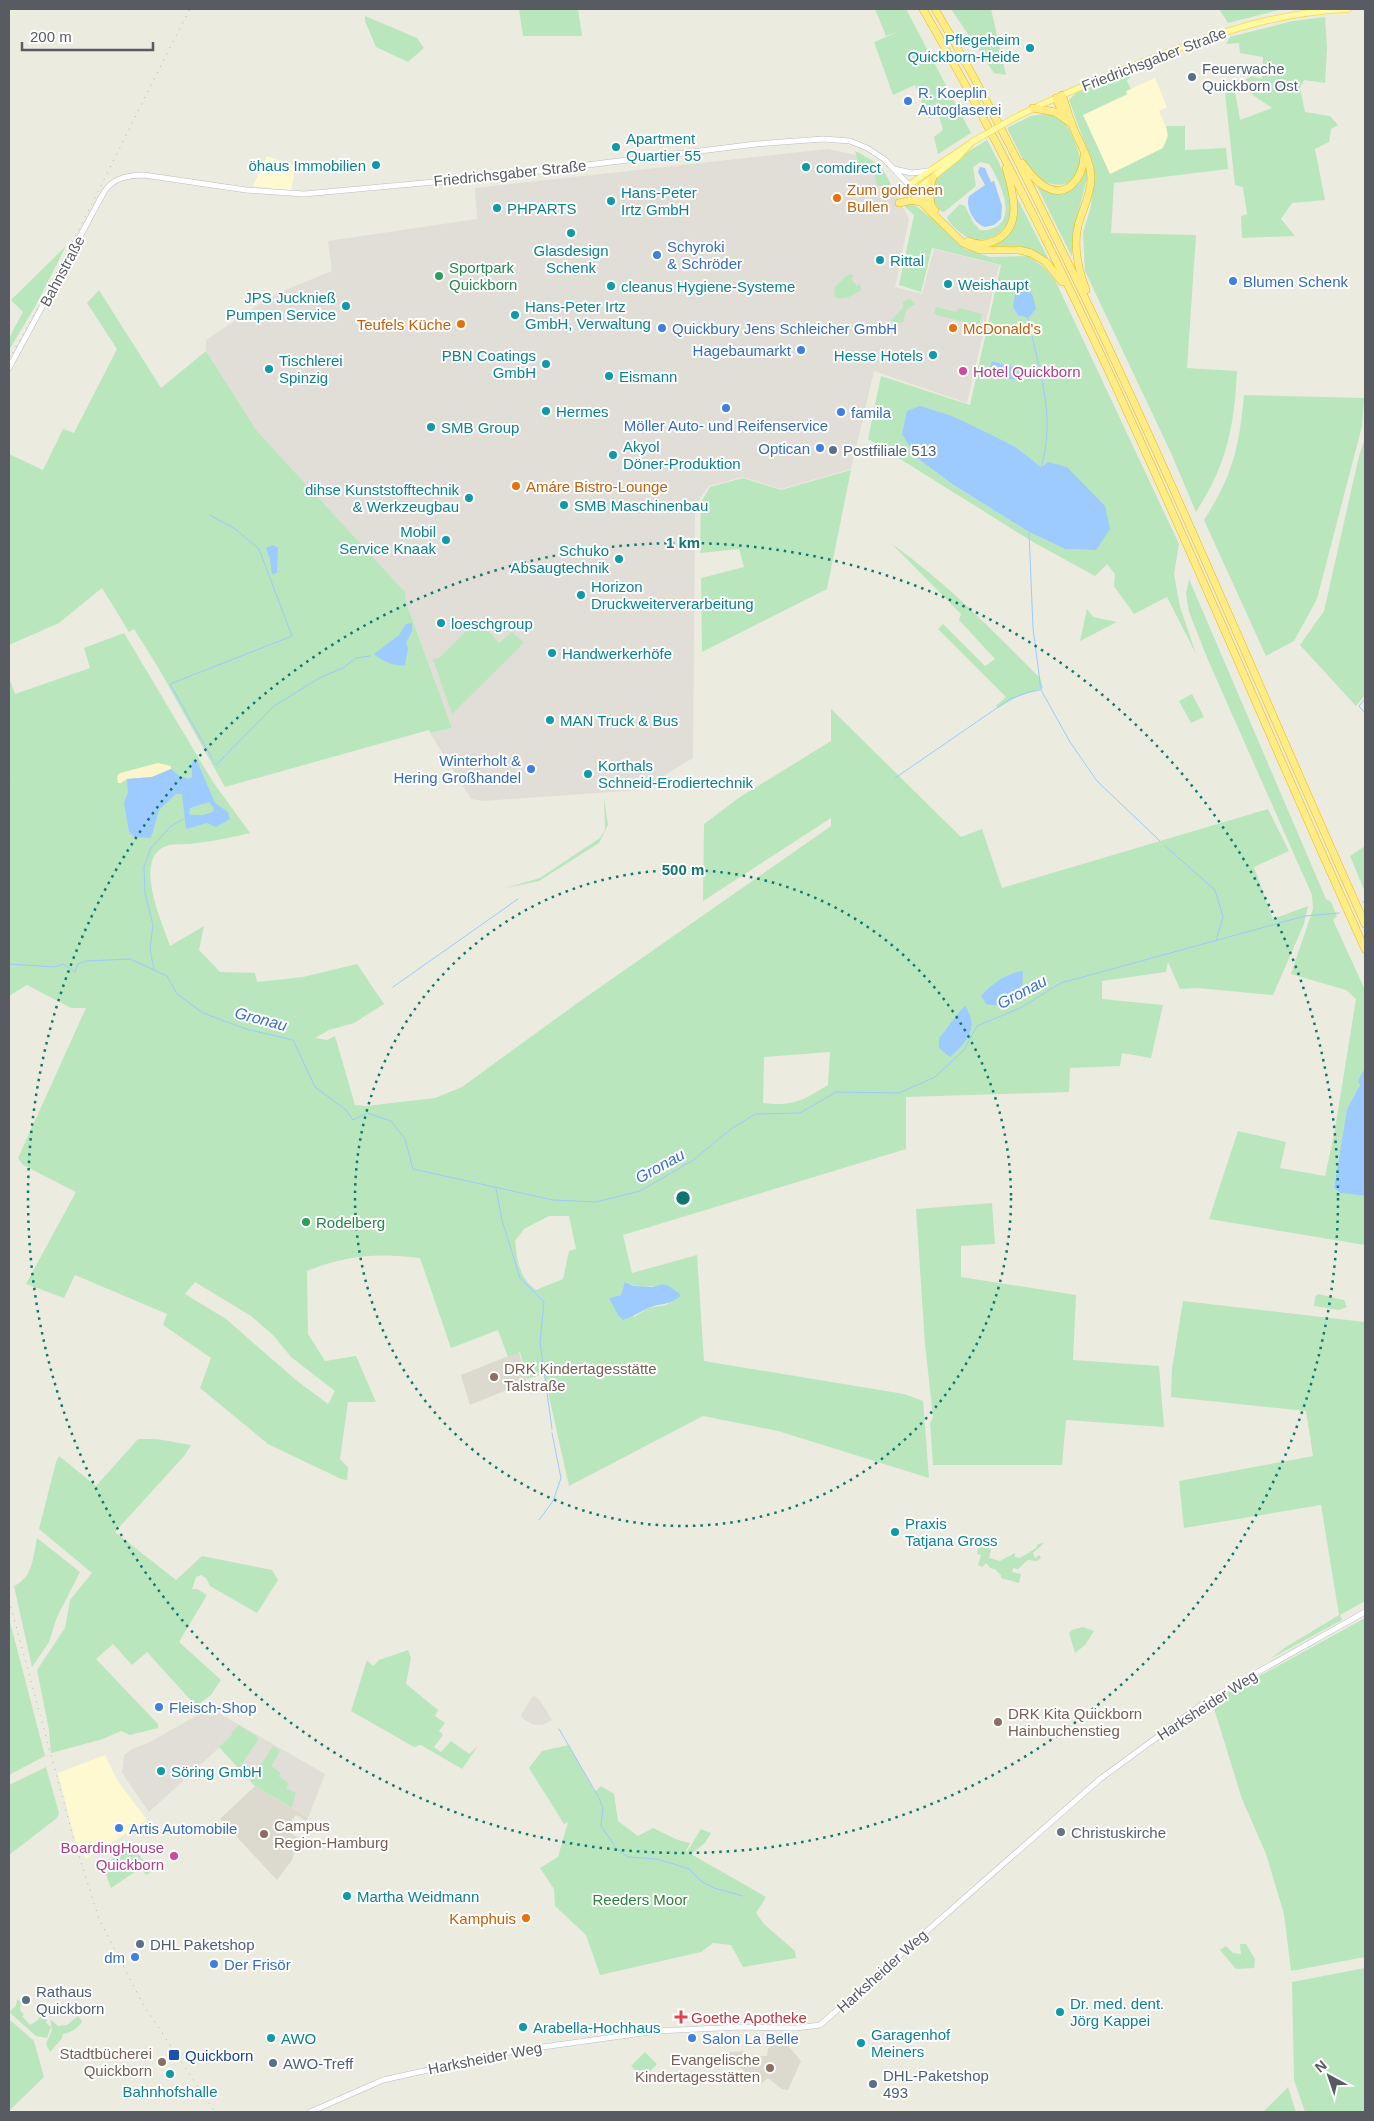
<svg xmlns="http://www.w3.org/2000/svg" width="1374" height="2121" font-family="Helvetica,sans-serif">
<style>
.commercial{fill:#fff9d2}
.industrial{fill:#e0ded7}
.education{fill:#dcdace}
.green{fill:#bae6be;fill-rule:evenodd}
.sand{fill:#fcf5cb}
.water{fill:#9dcaff;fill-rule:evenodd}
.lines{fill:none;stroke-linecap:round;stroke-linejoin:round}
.stream{stroke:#9dcaff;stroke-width:1}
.secondary-casing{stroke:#babdc4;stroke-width:6}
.primary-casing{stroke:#f8d94d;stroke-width:7}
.highway-casing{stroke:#ecba00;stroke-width:8}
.secondary{stroke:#fff;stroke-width:5}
.primary{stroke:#fff9a2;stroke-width:5.5}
.highway{stroke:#ffec84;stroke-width:7}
.rail{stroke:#b3b4b4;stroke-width:1;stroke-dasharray:1 6;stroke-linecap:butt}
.primary-bridge-casing{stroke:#f8d94d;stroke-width:7;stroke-linecap:butt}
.primary-bridge{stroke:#fff9a2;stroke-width:5.5}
.ring{fill:none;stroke:#0f766e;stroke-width:2.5;stroke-dasharray:2.5 5}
.culture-dot{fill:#0f9aa8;stroke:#fff;stroke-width:2}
.service-dot{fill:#5c6f8a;stroke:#fff;stroke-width:2}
.shop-dot{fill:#3f7fe0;stroke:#fff;stroke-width:2}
.food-dot{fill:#e8710a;stroke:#fff;stroke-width:2}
.leisure-dot{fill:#2e9e5b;stroke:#fff;stroke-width:2}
.hotel-dot{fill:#d1479c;stroke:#fff;stroke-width:2}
.education-dot{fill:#8d6e63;stroke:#fff;stroke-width:2}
.worship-dot{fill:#6b7280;stroke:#fff;stroke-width:2}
.health-dot{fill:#e0444e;stroke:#fff;stroke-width:2}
.transit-dot{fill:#1a4fb4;stroke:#fff;stroke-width:2}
.labels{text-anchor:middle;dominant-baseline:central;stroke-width:4;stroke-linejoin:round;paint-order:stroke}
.culture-label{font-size:15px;fill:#0d838f;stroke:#fff;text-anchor:start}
.street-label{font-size:15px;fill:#585b61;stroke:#fff}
.service-label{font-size:15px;fill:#4e5e75;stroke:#fff;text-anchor:start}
.shop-label{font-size:15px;fill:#366cbe;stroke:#fff;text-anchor:start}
.food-label{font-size:15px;fill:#c56008;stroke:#fff;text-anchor:start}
.leisure-label{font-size:15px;fill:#27864d;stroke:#fff;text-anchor:start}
.hotel-label{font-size:15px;fill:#b23c85;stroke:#fff;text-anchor:start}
.education-label{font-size:15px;fill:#785e54;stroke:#fff;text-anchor:start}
.worship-label{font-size:15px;fill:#5b616d;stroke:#fff;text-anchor:start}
.park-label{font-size:15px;fill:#2f823c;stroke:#fff}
.health-label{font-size:15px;fill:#be3a42;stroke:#fff;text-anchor:start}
.transit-label{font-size:15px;fill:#164399;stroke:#fff;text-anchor:start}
.water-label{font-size:16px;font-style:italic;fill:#3a71c7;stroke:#fff}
.centre{fill:#0f766e;stroke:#fff;stroke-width:2.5}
.ring-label{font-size:15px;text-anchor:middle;font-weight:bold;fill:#0f766e;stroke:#fff;stroke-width:4;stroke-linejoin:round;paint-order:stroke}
</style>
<rect width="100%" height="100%" fill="#ecebdf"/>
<g class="commercial">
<path d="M1155,78l12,29 -8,4 9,21 -2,10 -7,10 -49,23 -27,-60 44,-20 -1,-4z"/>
<path d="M267,156l29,10 -5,25 -38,-5z"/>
<path d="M105,1755l12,25 30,40 -61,39 -11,-19 -17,-67z"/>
</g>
<g class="industrial">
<path d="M828,149l28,6 26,13 27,51 -14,68 27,7 12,-45 65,16 -32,138 -93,-32 -23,98 -70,20 -38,-12 -34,9 -9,12 -5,15 -2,245 -53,32 -157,11 -12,-2 -41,-66 22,-5 -46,-126 -1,-10 -148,-161 -51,-80v-11l65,-44 61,-25 -4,-30 149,-22 -2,-31z"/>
<path d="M533,1696l6,3 13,21 -10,5h-8l-11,-6 -2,-4z"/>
<path d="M210,1708l115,66 -17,44 -16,-10 4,-15 -11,-5 -7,-11 3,-4 -9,-7 8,-15 -7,-4 -23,34 -11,-12 20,-31 -28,-4 2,1 -84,77 -27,-39 2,-18 8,-6 18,-7z"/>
</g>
<g class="education">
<path d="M519,1352l8,30 -57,23 -9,-30z"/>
<path d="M255,1786l53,32 -2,3 -10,-6 -11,14 15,10 -8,21 -15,20 -57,-61z"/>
<path d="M785,2042l16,19 -13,29 -6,-1 -14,-11 -7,6 -40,-31 23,-2 1,5h22l1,-7 7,-6 4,4z"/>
</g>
<g class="green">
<path d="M519,9h59l4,27h-59z"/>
<path d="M875,9h31l65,124 -33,21 -4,-17 9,-7 -4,-14 -11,2 -13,-33 -22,10 -19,-53 26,-11 -14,5z"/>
<path d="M951,9h40l15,66 -12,-2z"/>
<path d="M1219,9h64l-55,14z"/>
<path d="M365,16l52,22 7,10 -16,14 -32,-15 -11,-26z"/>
<path d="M1325,17l2,31 -2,35 -21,-3 -4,8 5,24 25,4 8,9 -7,4 -2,13 -14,7 10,51 -33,3 -11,16 14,17 -53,2 -1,-22 6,-2 -4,-27 -8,-2 -10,-92 10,-2 5,29 32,-12 -22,-15 -4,-14 6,-3 10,3 1,-22 -23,-4 -1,-10 -13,1 4,-7 63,-16z"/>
<path d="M1121,75h7l2,2 -3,4 4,8 -5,2 1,3 -44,21 27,59 53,-26 5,-12 -2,-10h19v24l41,-2 2,21 -114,14 -3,50 85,2 -9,133 50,3c-3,57 -10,93 -41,141l-25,-59 -86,-182 -2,-38 8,-27 3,-29 -4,-19 -21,-58 7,-7z"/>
<path d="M1050,113c4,1 8,3 11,5 7,5 20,36 20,45 -1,26 -32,27 -47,12 -11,-12 -19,-32 -27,-47l24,-12z"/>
<path d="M987,140c10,19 22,39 24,61 4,33 -31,52 -55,28 -4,-4 -8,-7 -9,-12l13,-13 5,2 8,16 7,8c7,1 13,-1 19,-5 16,-13 -1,-47 -10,-61l-9,-2 -7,5 3,19 -32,26c-5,-1 -8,-5 -11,-10 -12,-28 38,-51 54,-62z"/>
<path d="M855,151c16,7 30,17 36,34l-14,1 -3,-15h-4v-4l-4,-3 -7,1z"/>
<path d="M1086,162l2,12 -15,59 -1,24 -37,-75 32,9 12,-8z"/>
<path d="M1015,194l34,66 -19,-10 -46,-4c30,-13 36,-18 31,-52z"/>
<path d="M913,204l20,15 32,30 25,8 38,-1 16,11 11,13 124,264 -5,30 6,33 16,47 -29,-57 -33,17 -20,-28 1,-12 -8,-10 -12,12 -62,-34 -165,-103 13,-63 89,29 31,-140 -69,-17 -11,44 -22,-7 15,-70 -11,-10zM992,361l25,7 -2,12 -17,-5zM976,429l41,19 24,19 7,-5 48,88 -31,-1 -36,-17 -77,-48 -35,-26z"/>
<path d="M66,246l-30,59 -27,45v-12l14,-26 -12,-12z"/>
<path d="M850,274l4,2 -3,3 6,7 3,-3 1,7c-8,5 -16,11 -26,7l-1,-9 12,-12z"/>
<path d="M99,290l62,98 45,-37 51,80 148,161 1,10 46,126 -22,5 -1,-3 -204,57 -66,-118 -25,-40 -5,3 -27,-44 -43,35 -50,22v-191l34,16 20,-41 11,4 43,-84 -30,-46z"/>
<path d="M910,299l5,5 -9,6 -3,12 -5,1 -6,-2v-2l11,-11v-6z"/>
<path d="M936,307l19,5 5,-4 22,6 -4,14 -3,-3 -38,-10 -3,-2z"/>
<path d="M1244,395l120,3 -2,28 -45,173 -23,42 -28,15 -62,-136c29,-45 35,-72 40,-125z"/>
<path d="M1365,438v257l-9,11 -56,-61 24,-34 35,-155z"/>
<path d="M851,470l-24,119 -125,63 -1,-74 43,-11 -5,-18 -39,4 1,-51 9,-15 33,-9 38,12z"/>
<path d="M892,544c54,38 101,87 148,134l3,10 -26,9 -19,11 -2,-2 10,-9 -68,-68 5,-5 42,42 10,-7 -36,-39 2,-6z"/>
<path d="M1189,579l137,320 5,3 6,14 -4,4 32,70v78l-6,13 1,4 -13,24 -13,79 6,5 25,3v49l-156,-26 29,-88 48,11 -6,26 45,8 9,-41 22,-136 -10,-9 -55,-16 22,-65 -1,-14 -104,-235 -19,-48 -3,-18z"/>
<path d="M1087,609l6,8 24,5 -37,19z"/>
<path d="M478,619l21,24 13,-11 12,11 -72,71 -19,-55 6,-1z"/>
<path d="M124,633l89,149 37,51c-17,4 -35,8 -53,10 -10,2 -22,0 -31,3 -34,13 -3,78 4,100l34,-20 -5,24 21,22 35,1 2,9 46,-5 54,-13 27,40 -30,19 -25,7 -14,8 12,2 8,-4 20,69 11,1 69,-8 27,-11 114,-83 255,-178v-8l-128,83 1,-77 36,-27 91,-56v-32l130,128 21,-8 20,59 266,-79 21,42 -35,16 19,52 35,-13 -4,18 -31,71 -76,-7 -17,1 -12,-27 -2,10 -64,9v18l61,6 -12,53 -29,-5 -2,13 -50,2 -1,24 -163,5v52l-283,86 9,38 65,-18 7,106 200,33 19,7 6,77 -151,-47 -75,-15 -134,70 -25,-112 -17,5 -7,-27 -12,5 -10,-27 -47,18 -31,-90c-44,-5 -72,-3 -113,13l1,63 17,27 31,-5 20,46h-28l-8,57 8,8 -1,13 -6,-1 -73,-35 -68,-56 11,-30 -48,-33 4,-11 -92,-39 -11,23 -38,-14 50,-92 -53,-27 -5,-7 68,-150h-15l-44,-23 -18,11v-318l6,16 75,-26 -6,-20zM955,1016l-5,41 -11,-19 10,-10zM830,1052l-2,33c-25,15 -35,22 -65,18l1,-46zM549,1216h20l7,33 -7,2 -6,28 -27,11c-18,-14 -18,-28 -21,-49l9,-12zM195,1282l56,34 22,19 18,22 44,34 -7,13 -32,-24 -70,-61 -41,-25zM626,1282c10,6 25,6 36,2l19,11 -15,10 -18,3 -14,9 -25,-19 12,-3z"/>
<path d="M1192,694l12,23 -13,6 -12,-22z"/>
<path d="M604,797l4,28 -9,18 -60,38 -34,7 35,-10 60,-40 5,-8z"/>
<path d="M1365,846v46l-15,-36z"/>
<path d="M992,1203l3,41 -34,2v31l115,18 -3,65 86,6 5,61 -98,-7 -4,45h-129l-3,-42 3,-6 -8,-73 -9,-135z"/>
<path d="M1318,1294l26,6 3,7 -8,3 -25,-4 1,-9z"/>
<path d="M1183,1301l182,21v279l-25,14 2,5 -72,39 16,-12 53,-32 -18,-110 -137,23 -5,-47 134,-25 -7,-45 -135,-14 1,-28z"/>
<path d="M138,1439h19l34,6 -7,11 -69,76 61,48 26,-24 70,14 6,10 -21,33 -47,-27 -4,-8 -5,-3 -5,2 -4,12h5l10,6 -28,47 42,38 -10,15 -15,11 -49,-54 -15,13 -19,-21 -17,15 62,65v4l-28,7 -9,-4 -18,8 -52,14 -2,-23 -12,-60 28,-42 5,-28 22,-27 -53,-44 17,-67 3,-6 37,30z"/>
<path d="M37,1538l43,34 -23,45 -8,25 -17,25 -18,-81c19,-9 19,-29 23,-48z"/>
<path d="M1044,1543l-11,10 2,5 4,-3 2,3 -4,3 -9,-1 -10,9 -5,-1 -1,4 9,2 -2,9 -18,-5v-3l-6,-6 -5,-1 -4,-5 -4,4 -4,-2 3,-10 -4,-1 2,-8 12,3 -2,9 11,3 15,-8v4l5,1 16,-10 2,-4z"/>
<path d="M9,1618l36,138 -36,19z"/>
<path d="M1365,1618v339l-74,14 -7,-57 -18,-60 -24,-55 -30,-97z"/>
<path d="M1083,1627l11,4 -9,14 -10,8 -6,-20 3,-3z"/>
<path d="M408,1650l3,8 -5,26 32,26 -3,6 10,7 -6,8 4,4 -9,12 7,5 10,-11 18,13 9,-8 -16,23 -41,-24 -7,2 -63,-36 16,-51 6,6 6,-6z"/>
<path d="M239,1725l20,13 -20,31 -20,-22 13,-12 -1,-2z"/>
<path d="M569,1745l26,47 6,-6 13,8 4,27 20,15 15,-8 25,12 12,3 -4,8 1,1 14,-23 10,4 -6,10 -14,11 75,43 -10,16 8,11 31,27 1,7 -53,9 -12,-22 -18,-2 -12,9 -101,23 -14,-40 -31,-29 -1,-17 -14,-21 18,-11 10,-35 -4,2 -35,-56 13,-17z"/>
<path d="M273,1746l7,5 -8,15 9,7 -2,4 10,6 -3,5 10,5 -4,15 -37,-22 -5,-5z"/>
<path d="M46,1767l13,46 -2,5 -48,37v-70z"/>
<path d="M139,1843l5,7 -6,4 14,17 -6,4 -5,-7 -30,20 -9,-23z"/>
<path d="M1240,1944h6l9,15 -1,9 -18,1 -16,-19 6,-4 7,7 8,1z"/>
<path d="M1365,1968v144h-60l-11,-32 -2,-98z"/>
<path d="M17,1999l4,3 -1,8 4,5 -2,1 8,9 8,-5 4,-6 5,2 -1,7 5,4 -4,11 -11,-2 -27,-24 7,-6z"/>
<path d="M78,2016l4,5c-2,6 -12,12 -19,13l-1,4 -12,14 -4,-8 6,-14 -2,-11 8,7 9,-1z"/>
<path d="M9,2019l25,22 10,36 -34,33z"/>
<path d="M645,2052l12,12 -14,14 -12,-12z"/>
<path d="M1288,2087l8,25h-33z"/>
</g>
<path class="sand" d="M158,763l13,3v3l-19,8 -25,2 -6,4h-3l-1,-7 3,-3z"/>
<g class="water">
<path d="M980,167l5,1 6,14 3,-1 8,25 -1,13 -7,6 -9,2c-11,-3 -20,-20 -16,-31l16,-11 -7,-13z"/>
<path d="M1027,287l6,9 3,13 -8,9 -10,-3 -5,-8 2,-13z"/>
<path d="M992,361l25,7 2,7 -5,5 -16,-5 -8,-7z"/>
<path d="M920,406l32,10 44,21 21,11 24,19 7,-5 19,5 38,39 5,23 -14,21 -31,-1 -36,-17 -77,-48 -35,-26 -15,-24 5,-23z"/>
<path d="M273,545l5,3 -1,25 -5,1 -2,-15 -4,-11z"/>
<path d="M412,623v8l-6,12 2,5 -3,17c-10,2 -23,-4 -31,-11l25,-19 7,-11z"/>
<path d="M197,761l18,42 13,9 2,7 -14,8 -9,-4 -21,6 -4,-35h-6l-17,16 -8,28 -17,-1 -5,-5 -5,-29 4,-11 -1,-13 25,-2 19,-8 8,7 10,3 3,-2v-15zM209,802l5,6 -1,4 -10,3h-12l-2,-2 1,-5z"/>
<path d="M1023,971l-1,21c-12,11 -21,16 -36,12l-5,-8c12,-13 24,-22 42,-25z"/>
<path d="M965,1006c15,21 2,36 -15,51l-11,-9v-10c10,-11 15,-22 26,-32z"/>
<path d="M1365,1068v128l-25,-3 -6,-5 13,-79 13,-24 -2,-4z"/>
<path d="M625,1282l9,4 18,1 10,-3 7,2 12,9c-10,11 -23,8 -35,14 -8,4 -14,8 -23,11l-5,-5 -9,-17 12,-3z"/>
</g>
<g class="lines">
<g class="stream">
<path d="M1028,318c10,50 29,98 13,149"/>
<path d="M210,515l25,14 24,20 33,87 -122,48 43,76"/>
<path d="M1029,532l4,96 8,62 29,52 27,39 63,60"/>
<path d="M1365,699l-6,7 6,7"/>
<path d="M214,763l2,2 58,-59 47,-29 22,-9 13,-10 14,-2"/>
<path d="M9,777l1,2"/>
<path d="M895,778l115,-79 19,-7 11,-2"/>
<path d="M1165,846l50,44 8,27 -7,24"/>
<path d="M1363,902h2"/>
<path d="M9,964l46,3 8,-3 12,8 3,-8 8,-3 44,-2 37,17 10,18 26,19 43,16 47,11 22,47 31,23 7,10 14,-7 24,8 14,18 8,30 140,31 43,2 44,-11 52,-30 39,-32 24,-15 45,-1 36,-21 63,1 36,-16 29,-27 13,-24 43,-18 41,-25 244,-67 34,-3"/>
<path d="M154,970l-4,-21 3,-24 -8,-32 -1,-26 7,-19 19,-21 13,-8"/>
<path d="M393,987l125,-88"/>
<path d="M496,1189l6,31 18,58 24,24 -4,40 12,87"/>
<path d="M539,1520l14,-19 8,-23 -9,-45"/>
<path d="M559,1729l39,67"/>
<path d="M599,1798l4,10 -2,18 16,23 11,8 28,2 18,5 15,5 12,12 13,7 29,8"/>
</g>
<defs>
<g id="secondary">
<path d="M894,169l18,4 16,-2"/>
<path d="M9,368l95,-176c9,-14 24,-17 40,-17l102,15 58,4 195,-18 257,-32 67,-5 27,2 17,7 17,11 25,26"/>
<path d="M310,2112l73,-32 131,-29 143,-20 84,-4 55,1 24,-3 280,-246 108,-79 157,-88"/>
</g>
<g id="primary">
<path d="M1016,117c44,-22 90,-41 137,-59 68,-26 121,-45 195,-49"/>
<path d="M971,143l-13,14 -43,34 -6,-6 62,-42 1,-1"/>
</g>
<g id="highway">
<path d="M923,9c173,300 299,625 442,940"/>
<path d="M935,9c51,86 95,176 139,266 103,213 194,433 291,649"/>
<path d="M1062,95c4,10 6,20 10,29 6,18 19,35 19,54 0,17 -9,32 -13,48 -5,22 0,43 8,64"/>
<path d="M1056,98l7,17"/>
<path d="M1033,108l22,4 16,11"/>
<path d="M1022,163c6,8 13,18 22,23 24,14 39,-9 40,-30"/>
<path d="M915,191l6,11 42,41 17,7h39l12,3 15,9 16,20"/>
<path d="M916,191l19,19"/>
<path d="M899,203l13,-3 8,2"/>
<path d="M931,204l-2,-14 4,-13"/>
<path d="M968,241c9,4 18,4 26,0 30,-13 19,-49 12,-73"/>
</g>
</defs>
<use href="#secondary" class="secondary-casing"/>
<use href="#primary" class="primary-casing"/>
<use href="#highway" class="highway-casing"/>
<use href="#secondary" class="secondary"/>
<use href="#primary" class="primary"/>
<use href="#highway" class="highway"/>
<g class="rail">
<path d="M9,359c66,-114 120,-234 181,-350"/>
<path d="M9,1600l65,240 25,79 45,87 71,106"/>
</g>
<defs>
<path id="primary-bridge" d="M972,142l44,-25"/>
</defs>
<use href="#primary-bridge" class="primary-bridge-casing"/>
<use href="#primary-bridge" class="primary-bridge"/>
</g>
<g class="ring">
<circle cx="683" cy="1198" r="328"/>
<circle cx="683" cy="1198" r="655"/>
</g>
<g class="culture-dot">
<circle cx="1030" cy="48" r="5"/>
<circle cx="616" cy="147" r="5"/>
<circle cx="376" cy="165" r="5"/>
<circle cx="806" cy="167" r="5"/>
<circle cx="611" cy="201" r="5"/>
<circle cx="497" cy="208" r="5"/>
<circle cx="571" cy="233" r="5"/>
<circle cx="880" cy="260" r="5"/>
<circle cx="948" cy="284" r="5"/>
<circle cx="611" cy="286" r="5"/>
<circle cx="346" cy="306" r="5"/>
<circle cx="515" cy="315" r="5"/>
<circle cx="933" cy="355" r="5"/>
<circle cx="546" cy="364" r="5"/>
<circle cx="269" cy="369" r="5"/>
<circle cx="609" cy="376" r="5"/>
<circle cx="546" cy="411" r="5"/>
<circle cx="431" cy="427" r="5"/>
<circle cx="613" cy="455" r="5"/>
<circle cx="469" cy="498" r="5"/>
<circle cx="564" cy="505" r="5"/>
<circle cx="446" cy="540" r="5"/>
<circle cx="619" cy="559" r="5"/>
<circle cx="581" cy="595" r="5"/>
<circle cx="441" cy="623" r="5"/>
<circle cx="552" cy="653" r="5"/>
<circle cx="550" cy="720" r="5"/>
<circle cx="588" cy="774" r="5"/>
<circle cx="895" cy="1532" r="5"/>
<circle cx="161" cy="1771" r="5"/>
<circle cx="347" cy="1896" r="5"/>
<circle cx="1060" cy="2012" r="5"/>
<circle cx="523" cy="2027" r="5"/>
<circle cx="271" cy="2038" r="5"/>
<circle cx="861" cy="2043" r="5"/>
<circle cx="170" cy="2074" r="5"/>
</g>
<g class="service-dot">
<circle cx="1192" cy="77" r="5"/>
<circle cx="833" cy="450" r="5"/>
<circle cx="140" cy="1944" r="5"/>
<circle cx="26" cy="2000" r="5"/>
<circle cx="273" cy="2063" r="5"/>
<circle cx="873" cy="2084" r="5"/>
</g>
<g class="shop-dot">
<circle cx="908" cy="101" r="5"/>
<circle cx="657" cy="255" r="5"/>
<circle cx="1233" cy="281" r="5"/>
<circle cx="662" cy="328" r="5"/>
<circle cx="801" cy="350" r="5"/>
<circle cx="726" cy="408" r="5"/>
<circle cx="841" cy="412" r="5"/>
<circle cx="820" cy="448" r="5"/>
<circle cx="531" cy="769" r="5"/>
<circle cx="159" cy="1707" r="5"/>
<circle cx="119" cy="1828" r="5"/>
<circle cx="135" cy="1957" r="5"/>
<circle cx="214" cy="1964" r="5"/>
<circle cx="692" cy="2038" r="5"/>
</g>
<g class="food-dot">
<circle cx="837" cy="198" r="5"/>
<circle cx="461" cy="324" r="5"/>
<circle cx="953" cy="328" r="5"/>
<circle cx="516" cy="486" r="5"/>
<circle cx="526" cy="1918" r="5"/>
</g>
<g class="leisure-dot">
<circle cx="439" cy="276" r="5"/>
<circle cx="306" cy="1222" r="5"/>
</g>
<g class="hotel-dot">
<circle cx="963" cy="371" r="5"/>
<circle cx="174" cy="1856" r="5"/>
</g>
<g class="education-dot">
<circle cx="494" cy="1377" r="5"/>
<circle cx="998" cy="1722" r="5"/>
<circle cx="264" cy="1834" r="5"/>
<circle cx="162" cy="2062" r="5"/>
<circle cx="770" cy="2068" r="5"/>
</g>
<circle class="worship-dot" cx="1061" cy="1832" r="5"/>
<path class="health-dot" d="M678.5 2009.5h5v5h5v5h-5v5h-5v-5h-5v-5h5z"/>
<rect class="transit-dot" x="168" y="2049" width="12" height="12" rx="2.5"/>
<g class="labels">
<g class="culture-label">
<text x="1020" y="39" text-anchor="end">Pflegeheim<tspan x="1020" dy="17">Quickborn-Heide</tspan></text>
<text x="626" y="138">Apartment<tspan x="626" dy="17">Quartier 55</tspan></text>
<text x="366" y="165" text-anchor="end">öhaus Immobilien</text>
<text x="816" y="167">comdirect</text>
<text x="621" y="192">Hans-Peter<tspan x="621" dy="17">Irtz GmbH</tspan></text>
<text x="507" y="208">PHPARTS</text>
<text x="571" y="250" text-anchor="middle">Glasdesign<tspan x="571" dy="17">Schenk</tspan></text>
<text x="890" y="260">Rittal</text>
<text x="958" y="284">Weishaupt</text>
<text x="621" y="286">cleanus Hygiene-Systeme</text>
<text x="336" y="297" text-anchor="end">JPS Jucknieß<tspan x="336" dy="17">Pumpen Service</tspan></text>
<text x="525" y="306">Hans-Peter Irtz<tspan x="525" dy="17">GmbH, Verwaltung</tspan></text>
<text x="536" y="355" text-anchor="end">PBN Coatings<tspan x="536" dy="17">GmbH</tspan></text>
<text x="923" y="355" text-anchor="end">Hesse Hotels</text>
<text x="279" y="360">Tischlerei<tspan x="279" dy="17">Spinzig</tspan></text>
<text x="619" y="376">Eismann</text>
<text x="556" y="411">Hermes</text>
<text x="441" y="427">SMB Group</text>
<text x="623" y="446">Akyol<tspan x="623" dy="17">Döner-Produktion</tspan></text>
<text x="459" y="489" text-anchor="end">dihse Kunststofftechnik<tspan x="459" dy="17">&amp; Werkzeugbau</tspan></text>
<text x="574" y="505">SMB Maschinenbau</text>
<text x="436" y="531" text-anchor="end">Mobil<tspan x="436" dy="17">Service Knaak</tspan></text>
<text x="609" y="550" text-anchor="end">Schuko<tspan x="609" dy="17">Absaugtechnik</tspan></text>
<text x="591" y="586">Horizon<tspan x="591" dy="17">Druckweiterverarbeitung</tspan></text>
<text x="451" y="623">loeschgroup</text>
<text x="562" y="653">Handwerkerhöfe</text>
<text x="560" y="720">MAN Truck &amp; Bus</text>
<text x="598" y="765">Korthals<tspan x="598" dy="17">Schneid-Erodiertechnik</tspan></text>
<text x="905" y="1523">Praxis<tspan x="905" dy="17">Tatjana Gross</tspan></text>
<text x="171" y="1771">Söring GmbH</text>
<text x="357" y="1896">Martha Weidmann</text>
<text x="1070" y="2003">Dr. med. dent.<tspan x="1070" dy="17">Jörg Kappei</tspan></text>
<text x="533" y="2027">Arabella-Hochhaus</text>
<text x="871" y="2034">Garagenhof<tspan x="871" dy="17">Meiners</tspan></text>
<text x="281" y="2038">AWO</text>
<text x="170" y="2091" text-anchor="middle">Bahnhofshalle</text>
</g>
<g class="street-label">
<text transform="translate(1154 59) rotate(-21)">Friedrichsgaber Straße</text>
<text transform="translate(510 173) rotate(-6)">Friedrichsgaber Straße</text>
<text transform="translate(62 271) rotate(-62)">Bahnstraße</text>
<text transform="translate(1207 1705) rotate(-33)">Harksheider Weg</text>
<text transform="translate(882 1971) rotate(-42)">Harksheider Weg</text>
<text transform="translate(485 2058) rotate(-11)">Harksheider Weg</text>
</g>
<g class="service-label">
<text x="1202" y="68">Feuerwache<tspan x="1202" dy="17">Quickborn Ost</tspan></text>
<text x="843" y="450">Postfiliale 513</text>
<text x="150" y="1944">DHL Paketshop</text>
<text x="36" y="1991">Rathaus<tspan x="36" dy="17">Quickborn</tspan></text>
<text x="283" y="2063">AWO-Treff</text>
<text x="883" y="2075">DHL-Paketshop<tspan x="883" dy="17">493</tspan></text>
</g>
<g class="shop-label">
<text x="918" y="92">R. Koeplin<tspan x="918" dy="17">Autoglaserei</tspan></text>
<text x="667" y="246">Schyroki<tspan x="667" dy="17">&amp; Schröder</tspan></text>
<text x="1243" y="281">Blumen Schenk</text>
<text x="672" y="328">Quickbury Jens Schleicher GmbH</text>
<text x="791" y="350" text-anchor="end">Hagebaumarkt</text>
<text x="851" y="412">famila</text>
<text x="726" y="425" text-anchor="middle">Möller Auto- und Reifenservice</text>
<text x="810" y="448" text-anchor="end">Optican</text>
<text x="521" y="760" text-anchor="end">Winterholt &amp;<tspan x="521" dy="17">Hering Großhandel</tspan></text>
<text x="169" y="1707">Fleisch-Shop</text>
<text x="129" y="1828">Artis Automobile</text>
<text x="125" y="1957" text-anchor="end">dm</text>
<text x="224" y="1964">Der Frisör</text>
<text x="702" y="2038">Salon La Belle</text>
</g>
<g class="food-label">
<text x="847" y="189">Zum goldenen<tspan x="847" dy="17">Bullen</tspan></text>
<text x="451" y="324" text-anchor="end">Teufels Küche</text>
<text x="963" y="328">McDonald's</text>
<text x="526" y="486">Amáre Bistro-Lounge</text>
<text x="516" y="1918" text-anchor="end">Kamphuis</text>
</g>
<g class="leisure-label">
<text x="449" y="267">Sportpark<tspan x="449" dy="17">Quickborn</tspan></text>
<text x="316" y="1222">Rodelberg</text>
</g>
<g class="hotel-label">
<text x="973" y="371">Hotel Quickborn</text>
<text x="164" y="1847" text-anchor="end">BoardingHouse<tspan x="164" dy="17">Quickborn</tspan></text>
</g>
<g class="education-label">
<text x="504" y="1368">DRK Kindertagesstätte<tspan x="504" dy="17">Talstraße</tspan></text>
<text x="1008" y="1713">DRK Kita Quickborn<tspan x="1008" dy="17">Hainbuchenstieg</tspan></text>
<text x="274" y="1825">Campus<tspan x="274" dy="17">Region-Hamburg</tspan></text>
<text x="152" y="2053" text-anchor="end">Stadtbücherei<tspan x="152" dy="17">Quickborn</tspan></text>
<text x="760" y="2059" text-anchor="end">Evangelische<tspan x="760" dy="17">Kindertagesstätten</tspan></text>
</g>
<g class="worship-label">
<text x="1071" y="1832">Christuskirche</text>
</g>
<g class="park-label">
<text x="640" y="1899">Reeders Moor</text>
</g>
<g class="health-label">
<text x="691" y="2017">Goethe Apotheke</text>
</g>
<g class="transit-label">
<text x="185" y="2055">Quickborn</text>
</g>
<g class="water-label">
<text transform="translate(1022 992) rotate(-28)">Gronau</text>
<text transform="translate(261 1019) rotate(15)">Gronau</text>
<text transform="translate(660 1166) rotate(-29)">Gronau</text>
</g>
</g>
<circle cx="683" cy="1198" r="8" class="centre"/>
<g class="ring-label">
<text x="683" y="548">1 km</text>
<text x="683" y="875">500 m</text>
</g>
<rect width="1374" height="2121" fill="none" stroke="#585b61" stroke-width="20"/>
<g transform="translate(1329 2076) rotate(320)" stroke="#ffffff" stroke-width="4" paint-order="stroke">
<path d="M0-4L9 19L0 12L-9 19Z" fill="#585b61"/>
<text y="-8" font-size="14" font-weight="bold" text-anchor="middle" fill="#585b61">N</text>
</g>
<path d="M22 42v8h131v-8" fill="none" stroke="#585b61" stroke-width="2.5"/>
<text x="30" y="42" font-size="15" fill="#585b61" stroke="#ffffff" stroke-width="4" paint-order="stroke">200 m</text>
</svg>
